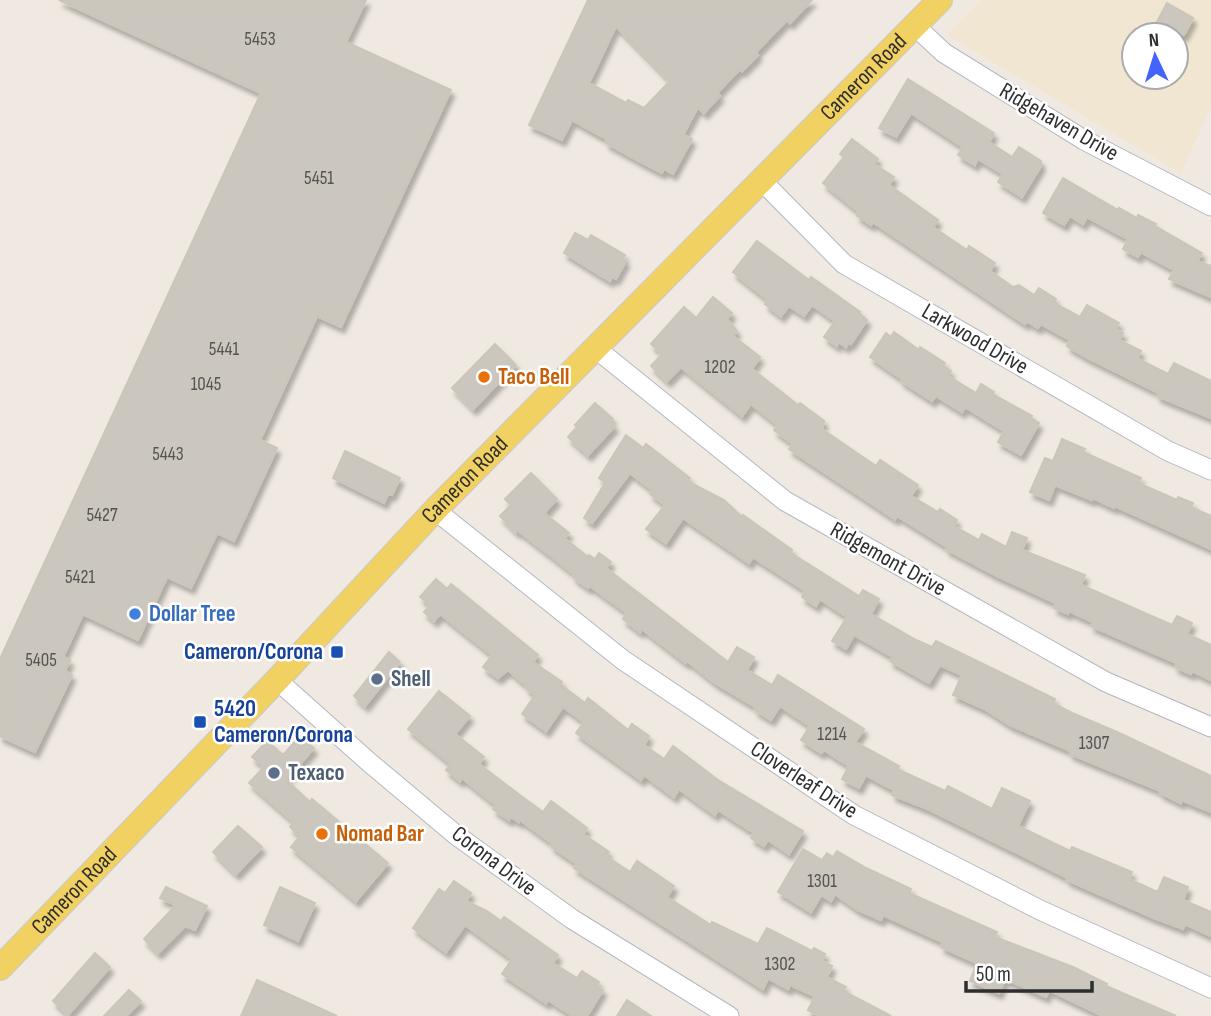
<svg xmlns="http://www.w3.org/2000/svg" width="1211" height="1016" font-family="'Sofia Sans Condensed',sans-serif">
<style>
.education{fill:#f0e6d1;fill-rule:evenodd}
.building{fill:#cbc7bf;stroke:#cbc5ba;stroke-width:2;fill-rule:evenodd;filter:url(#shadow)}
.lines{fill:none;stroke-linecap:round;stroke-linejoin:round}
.minor-casing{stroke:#b4b7c1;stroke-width:21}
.major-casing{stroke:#c9c9c9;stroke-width:26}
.minor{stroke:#fff;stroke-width:19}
.major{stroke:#f2d163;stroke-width:24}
.food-dot{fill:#e8710a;stroke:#fff;stroke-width:2.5}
.shop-dot{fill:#3f7fe0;stroke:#fff;stroke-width:2.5}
.transit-dot{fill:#1a4fb4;stroke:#fff;stroke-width:2.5}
.service-dot{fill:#5c6f8a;stroke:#fff;stroke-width:2.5}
.labels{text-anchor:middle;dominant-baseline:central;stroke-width:5;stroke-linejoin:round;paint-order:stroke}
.number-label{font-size:19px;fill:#555452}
.street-label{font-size:23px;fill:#2e2e2e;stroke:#fff}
.food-label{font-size:23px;font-weight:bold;fill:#c56008;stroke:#fff;text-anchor:start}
.shop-label{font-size:23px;font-weight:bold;fill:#366cbe;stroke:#fff;text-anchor:start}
.transit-label{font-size:23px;font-weight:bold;fill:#164399;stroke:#fff;text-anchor:end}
.service-label{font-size:23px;font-weight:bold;fill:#4e5e75;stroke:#fff;text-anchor:start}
</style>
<defs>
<filter id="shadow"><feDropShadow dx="3.5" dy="6" stdDeviation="2" flood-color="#0004"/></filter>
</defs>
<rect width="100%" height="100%" fill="#efe9e1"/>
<path class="education" d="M981,0h230v106l-30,67 -234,-138zM1134,35h42v42h-42z"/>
<g class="building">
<path d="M59,0h307l-20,42 105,48 -110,237 -24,-11 -57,124 17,8 -43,93 -17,-8 -26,55 -24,-11 -29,63 -55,-26 -20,43 7,3 -5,11 7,4 -37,77 -35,-16v-77l261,-566z"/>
<path d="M588,0h224l-22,23 -3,-3 -31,32 2,3 -16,16 -2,-2 -23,24 3,3 -16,17 -6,-6 -15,28 9,4 -19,35 -9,-5 -2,4 -21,-11 -35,-19 1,-4 -35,-19 -10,20 -33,-15zM616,26l54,55 -26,27 -16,-8 -2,3 -37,-20z"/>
<path d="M1167,3l26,15 -9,17h-34z"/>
<path d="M908,79l86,54 -5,9 23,15 7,-10 22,14v5l-19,31 -24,-15 5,-8 -25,-15 -3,6 -17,-10 5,-8 -52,-34 -15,24 -17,-9z"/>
<path d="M852,139l26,20 -4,5 20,13 -5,8 49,35 -5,7 34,23 2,-4 26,17 -5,8 23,16 6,-2 15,10 5,-7 17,11 -2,4 26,14 7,-12 32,18 -4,6 8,4 -4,7 22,11 -4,7 15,8 16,8 6,-11 37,18v37l-54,-22 2,-3 -71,-35 -21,-12 3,-6 -29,-16 -3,4 -12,-7 -1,3 -152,-102 -2,3 -14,-9 2,-4 -36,-29 21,-26 -4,-3z"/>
<path d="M1063,178l55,32 1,-2 18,10 1,-3 18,9 -1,2 47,27 -5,8 14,5v31l-42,-18 5,-9 -33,-18 -3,5 -15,-8 5,-10 -41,-22 -4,7 -13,-8 -6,9 -21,-12z"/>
<path d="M575,233l13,7 3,-5 34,20 -3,4 4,2 -10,18 -4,-2 -2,4 -46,-28z"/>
<path d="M757,241l52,39 2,-3 49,35 -1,1 8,7 -16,24 -2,-2 -3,5 -7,-5 -2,4 -13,-9 11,-16 -23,-16 -8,11 -15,-10 -8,10 -16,-12 3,-4 -35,-28z"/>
<path d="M713,297l19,16 -5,6 10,12 -4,5 27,21 -8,12 46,36 2,-2 24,18 -2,8 54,37 4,-6 38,25 -7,11 27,16 2,-3 17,11 -3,6 25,14 3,-6 24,13 6,-15 15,6 -5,12 63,25 -4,10 91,40 5,-9 15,7 -5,11 24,11v35l-19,-9 -1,3 -16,-7 2,-4 -86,-37 2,-4 -24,-11 -1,3 -14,-6 2,-5 -59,-27 -51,-27 1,-2 -50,-31 -2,3 -106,-70 4,-5 -19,-14 4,-5 -27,-21 -9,12 -61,-49 -14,14 -16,-15 11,-12 -11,-10 33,-37 12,11z"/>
<path d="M894,332l25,18 1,-3 25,16 -2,3 8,5 -3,5 28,17 5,-9 13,8 -2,2 40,22 -1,2 8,5 -18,32 -23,-13 6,-11 -39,-24 -3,5 -26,-16 -4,5 -31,-20 1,-2 -32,-22 16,-24 5,4z"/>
<path d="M495,344l21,21 -43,44 -21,-21z"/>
<path d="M595,403l18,16 -4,3 6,4 -27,29 -20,-18 9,-10 -2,-2z"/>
<path d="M626,435l17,13 3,-4 44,34 -3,3 37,19 18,17 1,-2 49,35 -1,3 68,43 4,-6 16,9 -8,15 45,26 16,7 4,-6 119,58 -2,4 19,10 45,19 94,44v36l-29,-12 -1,3 -21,-10 1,-2 -91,-37 1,-3 -61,-26 -25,-16 -32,-14 9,-20 -22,-10 -11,18 -39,-22 3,-4 -39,-22 -8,14 -14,-8 15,-24 -27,-18 -4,7 -14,-9 3,-6 -4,-3 -48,-31 -4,6 -66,-45 -17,25 -20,-14 19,-24 -15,-11 2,-4 -22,-17 -38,50 -8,-5 21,-35 -6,-5z"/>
<path d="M1062,439l23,10 -2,3 58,26 -3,5 39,17 1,-3 15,6 -2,4 20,9v33l-96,-43 -1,2 -21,-10 -1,2 -37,-15 -6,15 -19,-8 15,-34 8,3z"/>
<path d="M345,451l55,27 -8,17 -4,-1 -4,9 -51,-25z"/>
<path d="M531,473l26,26 -13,14 25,20 -5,5 24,19 1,-2 6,4 4,-6 12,9 -5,6 122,94 9,-15 17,10 -7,13 25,15 6,-10 86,54 -9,13 44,24 -2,3 48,22 3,-5 44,23 10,-21 28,13 -12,25 52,25 2,-4 60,25 -3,7 26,12h3l6,-14 24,10 -5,13 28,12v24l-26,-12 -2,5 -29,-11 -87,-38 1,-2 -140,-69 -36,-14 2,-5 -28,-15 -7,13 -17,-9 7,-13 -25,-16 -3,3 -20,-13 9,-14 -30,-20 -9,14 -16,-10 2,-2 -42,-25 -28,-22 -1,2 -44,-34 -2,3 -17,-13 4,-6 -37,-27 -2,2 -15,-11 2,-2 -24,-19 -34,-26 -1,2 -16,-16 11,-11 -6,-6z"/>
<path d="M436,579l11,10 4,-5 87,71 -5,7 29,20 -1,3 24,18 3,-5 40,32 4,-6 17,12 -5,9 20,14 9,-13 45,34 85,51 -14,23 -21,-14 -4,6 -13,-8 3,-5 -36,-23 -3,5 -36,-26 -5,8 -30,-22 -3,5 -65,-47 8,-11 -21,-15 -17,24 -24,-17 13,-19 -9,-7 1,-2 -19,-16 -10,8 -15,-11 9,-12 -48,-38 -4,-3 -6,7 -10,-9 6,-7 -10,-8z"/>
<path d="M389,652l11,10 -35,44 -11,-10z"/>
<path d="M439,691l31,25 -15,18 29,23 -5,7 42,32 22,16 8,-11 36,27 -4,6 26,18 -3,4 24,16 7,-11 37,25 -7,11 44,28 1,-3 46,22 9,-16 45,23 2,-3 11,6 -3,7 10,5 -5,11 19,10 -3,4 48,25h-72l-11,-6 7,-14 -25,-11 -2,4 -20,-11 -5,11 -189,-121 3,-4 -26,-18 2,-2 -33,-24 -1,2 -8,-5 -2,3 -16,-11 3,-4 -34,-27 -2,3 -14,-11 5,-6 -43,-35z"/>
<path d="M300,736l14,12 -28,32 24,22 2,-3 76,64 -32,38 -65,-54 9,-11 -10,-9 4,-5 -45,-39 15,-16 -12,-10 15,-16 16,14z"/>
<path d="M238,826l24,21 -26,27 -23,-22z"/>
<path d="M803,849l19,11 5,-7 6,4 4,-6 29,17 45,21 -2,4 88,39 -2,5 78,30 34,17 -1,2 70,30h-73l-54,-26 -3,7 -41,-18 -6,14 -29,-12 7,-18 -36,-16 2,-5 -60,-27 -2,5 -23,-10 -23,-16 -4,7 -10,-6 -10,17 -33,-20z"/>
<path d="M454,881l17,12 -5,8 21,10 14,10 3,-4 54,38 -5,8 24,15 5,-7 17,11 -2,4 6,4 -16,26h-14l-25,-16 -2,3 -44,-29 10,-15 -47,-34 -19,27 -33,-24 26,-39 6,4z"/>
<path d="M166,887l41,19 -12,24 -10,-4 -27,27 -14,-14 32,-34 -16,-7z"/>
<path d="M280,887l35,16 -17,38 -34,-16z"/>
<path d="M95,953l15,14 -42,48 -15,-14z"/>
<path d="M257,980l80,36h-96z"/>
<path d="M129,990l12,11 -15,15h-22z"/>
<path d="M627,1000l24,16h-34z"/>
</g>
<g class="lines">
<defs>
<g id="minor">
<path d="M915,26l29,27 140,87 127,66"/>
<path d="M760,179l84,85 324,187 43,19"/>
<path d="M594,347l191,154 321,181 105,45"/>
<path d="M435,510l188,150 231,155 186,95 171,78"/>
<path d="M277,680l93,83 86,72 116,84 157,97"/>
</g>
<g id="major">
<path id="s1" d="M0,968l277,-288 158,-170 505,-510"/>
</g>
</defs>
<use href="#minor" class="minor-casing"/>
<use href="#major" class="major-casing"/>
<use href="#minor" class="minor"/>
<use href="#major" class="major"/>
</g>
<g class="food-dot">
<circle cx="484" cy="377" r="7"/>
<circle cx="322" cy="834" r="7"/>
</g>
<circle class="shop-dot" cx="135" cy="614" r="7"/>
<g class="transit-dot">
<rect x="330" y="645" width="14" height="14" rx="3.5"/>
<rect x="193" y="715" width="14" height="14" rx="3.5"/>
</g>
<g class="service-dot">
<circle cx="377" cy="679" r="7"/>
<circle cx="274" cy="773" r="7"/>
</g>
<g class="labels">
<g class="number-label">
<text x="260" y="39">5453</text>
<text x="319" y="178">5451</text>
<text x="224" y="349">5441</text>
<text x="720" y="367">1202</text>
<text x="206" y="384">1045</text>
<text x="168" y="454">5443</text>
<text x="102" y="515">5427</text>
<text x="80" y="577">5421</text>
<text x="41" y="660">5405</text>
<text x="832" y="734">1214</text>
<text x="1094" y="743">1307</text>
<text x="822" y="881">1301</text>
<text x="780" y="964">1302</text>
</g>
<g class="street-label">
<text stroke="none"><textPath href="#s1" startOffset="1241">Cameron Road</textPath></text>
<text transform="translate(1059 122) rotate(30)">Ridgehaven Drive</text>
<text transform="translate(975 339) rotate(30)">Larkwood Drive</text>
<text stroke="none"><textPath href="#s1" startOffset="674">Cameron Road</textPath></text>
<text transform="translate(888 559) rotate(29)">Ridgemont Drive</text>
<text transform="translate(804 780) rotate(33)">Cloverleaf Drive</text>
<text transform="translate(494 861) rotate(37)">Corona Drive</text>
<text stroke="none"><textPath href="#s1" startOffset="107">Cameron Road</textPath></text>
</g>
<g class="food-label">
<text x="498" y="377">Taco Bell</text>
<text x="336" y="834">Nomad Bar</text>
</g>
<g class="shop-label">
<text x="149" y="614">Dollar Tree</text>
</g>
<g class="transit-label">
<text x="323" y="652">Cameron/Corona</text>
<text x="214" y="709" text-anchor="start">5420<tspan x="214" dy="26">Cameron/Corona</tspan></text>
</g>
<g class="service-label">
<text x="391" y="679">Shell</text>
<text x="288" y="773">Texaco</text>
</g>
</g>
<g transform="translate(1155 56) rotate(356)"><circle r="33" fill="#ffffff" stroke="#ababab" stroke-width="2"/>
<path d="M0-5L12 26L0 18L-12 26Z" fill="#4264fb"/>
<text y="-10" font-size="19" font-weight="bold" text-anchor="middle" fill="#2e2e2e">N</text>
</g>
<path d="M966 981v10h126v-10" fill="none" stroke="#2e2e2e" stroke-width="3.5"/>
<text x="976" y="981" font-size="21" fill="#2e2e2e" stroke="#ffffff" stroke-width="5" paint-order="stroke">50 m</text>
</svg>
